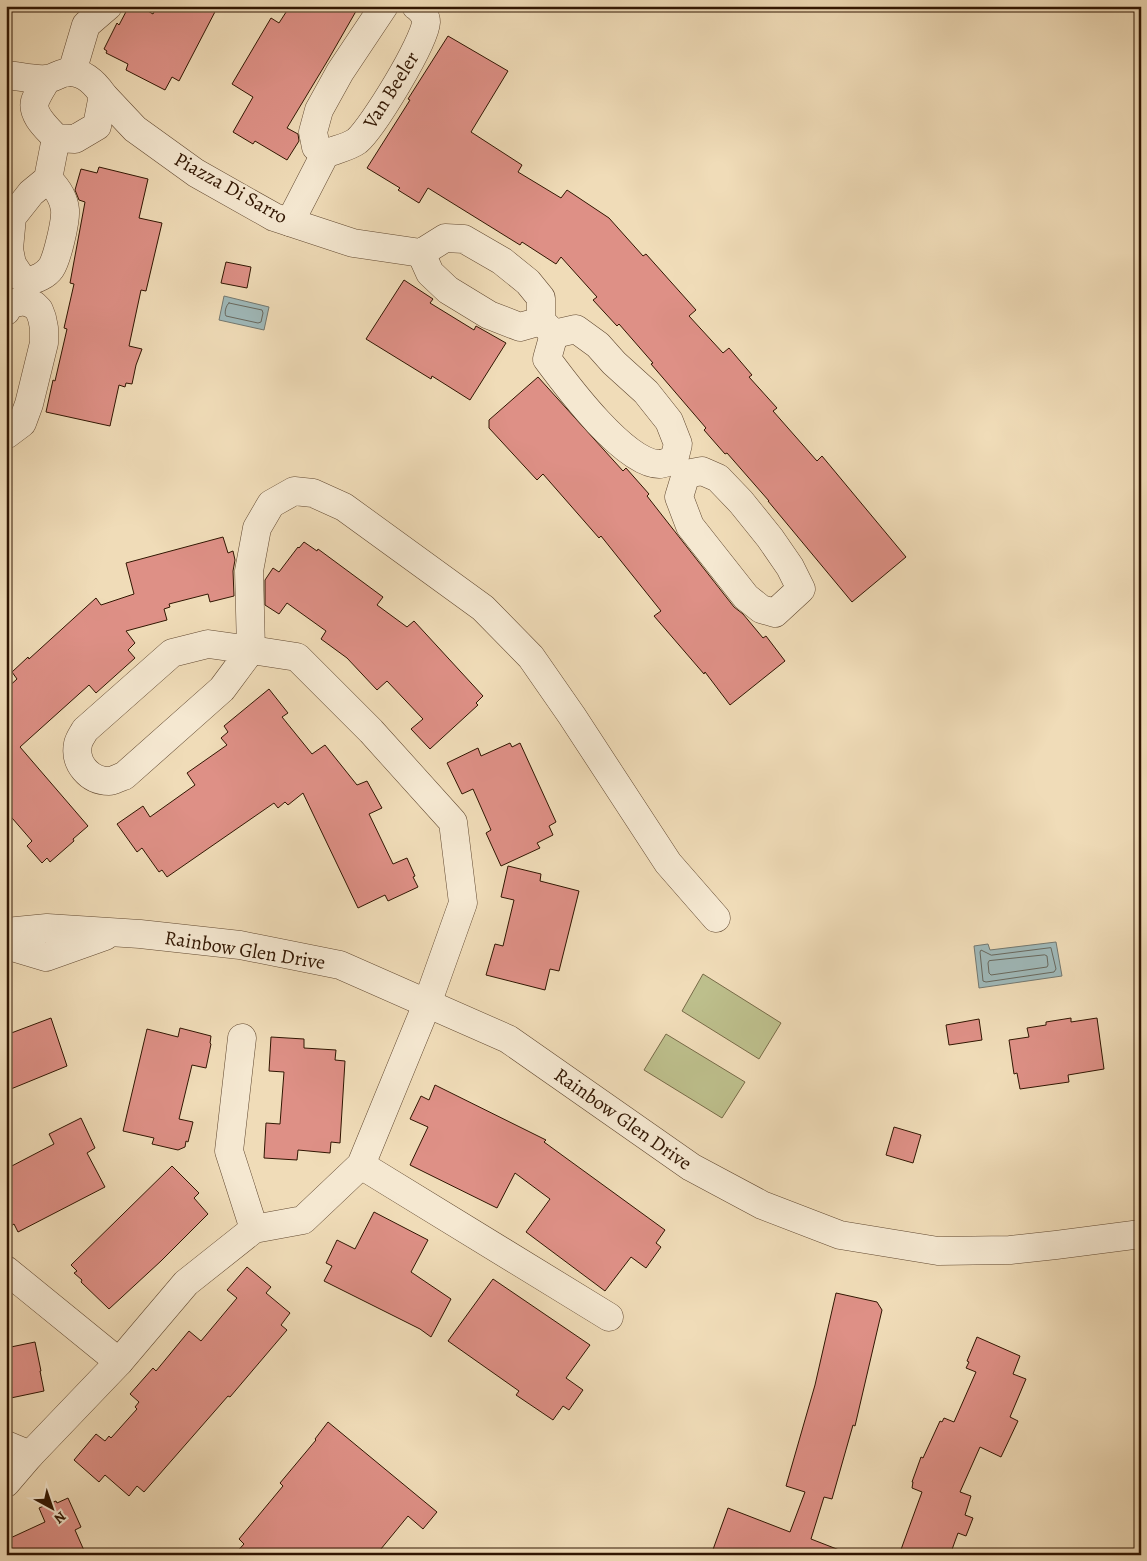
<svg xmlns="http://www.w3.org/2000/svg" width="1147" height="1561" font-family="Alegreya,serif">
<style>
.green{fill:#bdbf8c;stroke:#776a47}
.water{fill:#9fb9ba;stroke:#737870}
.lines{fill:none;stroke-linecap:round;stroke-linejoin:round}
.shore{stroke:#68685e;stroke-width:1}
.building{fill:#de9086;stroke:#311602}
.minor-casing{stroke:#614830;stroke-width:29}
.minor{stroke:#f5e8d1;stroke-width:28}
.labels{text-anchor:middle;dominant-baseline:central;stroke-width:5;stroke-linejoin:round;paint-order:stroke}
.street-label{font-size:20px;fill:#311602;stroke:#f5e8d1}
</style>
<rect width="100%" height="100%" fill="#f0dcb8"/>
<filter id="stains"><feTurbulence type="fractalNoise" baseFrequency=".004" numOctaves="4"/><feColorMatrix values="0 0 0 0 .2 0 0 0 0 .09 0 0 0 0 .02 0 0 0 .5 -.17"/></filter>
<radialGradient id="worn" r=".72"><stop offset=".6" stop-color="#630" stop-opacity="0"/><stop offset="1" stop-color="#630" stop-opacity=".3"/></radialGradient>
<g class="green">
<path d="M703,974l78,49 -22,36 -77,-48z"/>
<path d="M666,1034l79,48 -23,36 -78,-48z"/>
</g>
<g class="water">
<path d="M224,296l45,11 -5,23 -45,-10z"/>
<path d="M1056,942l6,34 -83,12 -5,-42 14,-2 2,6z"/>
</g>
<g class="lines">
<g class="shore">
<path d="M229,303l33,7 1,3 -2,9 -3,1 -32,-7c-2,-3 0,-11 3,-13z"/>
<path d="M1051,948l5,21 -2,3 -68,10 -3,-1 -3,-29 1,-2 10,5z"/>
<path d="M1045,955l2,1 1,9 -1,2 -56,8 -2,-2 -1,-10 1,-2z"/>
</g>
</g>
<g class="building">
<path d="M129,6h10l14,8 4,-8h61l-39,75 -7,-4 -7,13 -39,-20 2,-6 -22,-11 1,-2 -3,-2 13,-26 2,2z"/>
<path d="M290,6h69l-31,54 -41,68 11,6 1,7 -12,19 -32,-19 -2,3 -20,-12 20,-35 -21,-13 39,-66 8,5z"/>
<path d="M448,36l60,35 -37,61 51,33 -4,7 43,26 6,-8 42,28 34,38 3,-2 50,56 -7,6 34,37 6,-5 23,27 -3,2 28,31 -4,3 44,50 5,-5 84,101 -54,45 -84,-101h1l-42,-48 -2,1 -21,-24 2,-2 -55,-64 2,-1 -34,-39 -2,2 -24,-26 4,-3 -36,-40 -5,7 -34,-22 -2,3 -92,-57 -9,15 -21,-13 2,-2 -33,-20 43,-68 -2,-1z"/>
<path d="M99,167l49,12 -9,39 23,5 -16,68 -5,-1 -12,56 13,3 -6,16 -4,19 -6,-1 -1,4 -6,-2 -9,41 -64,-14 7,-32 2,1 12,-52 -3,-1 10,-44 -4,-1 15,-81 -6,-2 -4,-10 6,-21 16,4z"/>
<path d="M226,262l25,5 -4,21 -26,-5z"/>
<path d="M404,280l29,19 -3,4 44,27 2,-4 30,17 -36,57 -38,-24 -1,3 -65,-40z"/>
<path d="M538,377l85,94 3,-3 23,26 -2,2 87,111 9,7 20,24 3,-2 19,25 -55,44 -25,-33 -1,2 -50,-58 7,-5 -60,-75 -2,2 -56,-64 -6,6 -48,-52v-8z"/>
<path d="M223,537l5,16 5,-2 2,9 -2,11 1,25 -24,6 -2,-8 -39,10 1,3 -6,2 3,11 -41,11 9,12 -7,7 7,8 -39,35 -7,-8 -69,62 68,79 -15,13 1,2 -24,21 -3,-4 -5,5 -15,-17 5,-5 -26,-30v-122l11,-10 -5,-7 16,-15 1,2 67,-61 5,7 33,-11 -8,-31z"/>
<path d="M304,542l13,9 1,-2 65,48 -6,8 30,22 7,-6 69,75 -7,7 2,2 -48,44 -19,-20 12,-10 -36,-38 -10,9 -30,-32 -26,-19 5,-8 -39,-28 -8,11 -14,-9v-25l8,-12 6,4 19,-25 1,1z"/>
<path d="M269,689l19,24 -6,4 30,37 13,-9 32,40 10,-4 15,27 -13,6 24,50 14,-6 8,18 -2,1 5,10 -30,14 -3,-6 -27,13 -55,-115 -15,12 -3,-3 -7,6 -4,-5 -107,74 -5,-7 -3,2 -17,-24 -5,4 -20,-28 26,-18 7,11 45,-32 -8,-12 40,-28 -6,-7 7,-6 -4,-6z"/>
<path d="M510,743l2,4 8,-4 36,79 -7,4 4,9 -16,8 3,5 -39,18 -15,-33 5,-3 -18,-41 -11,5 -15,-31 31,-15 3,8z"/>
<path d="M508,866l33,8 -1,7 39,10 -20,80 -9,-2 -5,21 -59,-15 9,-31 8,2 11,-46 -13,-3z"/>
<path d="M51,1018l16,48 -61,25v-56z"/>
<path d="M1071,1018v4l26,-4 7,51 -36,6 1,7 -49,7 -3,-16 -3,1 -5,-34 20,-3 -2,-9 19,-3v-3z"/>
<path d="M979,1019l3,21 -33,5 -3,-20z"/>
<path d="M180,1028l31,8 -1,7 1,1 -5,24 -14,-3 -13,54 14,3 -5,20 -2,-1 -1,6 -7,3 -26,-6 2,-6 -31,-7 24,-102 31,8z"/>
<path d="M271,1037l33,2v9l32,2 -1,10 10,1 -5,82 -9,-1 -1,11 -32,-3 -1,10 -33,-2 2,-35 14,1 4,-52 -15,-1z"/>
<path d="M435,1085l111,55 -2,2 121,88 -9,13 5,4 -15,21 -15,-11 -26,34 -79,-59 24,-33 -35,-26 -18,35 -87,-43 18,-38 -18,-8 11,-23 8,4z"/>
<path d="M81,1118l14,30 -8,5 18,34 -87,45 -4,-8 -8,5v-60l48,-25 -5,-10z"/>
<path d="M894,1127l27,8 -8,28 -27,-8z"/>
<path d="M172,1166l27,27 -5,5 14,16 -47,47 -52,48 -28,-27 1,-2 -8,-7 3,-2 -6,-6z"/>
<path d="M374,1212l54,28 -17,32 40,27 -20,38 -11,-8 -96,-48 8,-15 -6,-3 11,-23 18,9z"/>
<path d="M247,1267l24,20 -5,6 24,20 -9,12 6,5 -57,67 -2,-1 -84,96 -7,-6 -8,10 -24,-21 -6,7 -25,-22 22,-26 9,7 4,-5 2,2 26,-29 -2,-2 4,-5 -9,-8 23,-26 3,3 33,-40 12,10 36,-43 -10,-8z"/>
<path d="M493,1279l97,66 -24,33 17,12 -14,20 -6,-4 -10,14 -37,-25 3,-4 -71,-50z"/>
<path d="M836,1293l41,9 5,8 -27,116 -2,-1 -21,74 -8,-2 -13,42 36,14v2h-136l17,-47 62,24 15,-40 -19,-6 29,-101z"/>
<path d="M977,1337l43,19 -7,18 13,5 -16,38 8,4 -17,36 -21,-10 -20,45 11,4 -6,19 8,3 -7,18 -8,-3 -8,22h-51l23,-63 -10,-4 1,-6h-1l9,-25 2,1 17,-37 2,1 2,-4 10,4 22,-50 -10,-4 3,-6 -2,-1z"/>
<path d="M35,1342l6,29h-1l4,20 -38,8v-51z"/>
<path d="M328,1422l109,90 -14,17 -15,-13 -32,39h-142l10,-11 -5,-5 44,-53 -3,-3 36,-43 -1,-1z"/>
<path d="M68,1498l13,29 -6,3 11,25h-80v-15l39,-18 -6,-14 17,-7 1,2z"/>
</g>
<g class="lines">
<defs>
<g id="minor">
<path d="M72,72l14,-47 22,-19"/>
<path d="M6,75c13,1 27,5 40,4 7,0 12,-5 18,-6 17,-4 31,10 39,22l-6,31 -22,13 -19,-1c-8,-9 -25,-23 -21,-37 3,-8 8,-15 12,-22"/>
<path d="M103,95l32,34 61,44 78,44 79,26 68,10 24,-15 19,1 38,22 26,21 13,16v23l13,13"/>
<path d="M325,154l-9,-7 -3,-15 6,-22 21,-38 44,-66"/>
<path d="M48,179c8,8 16,19 17,31 1,11 -8,49 -14,58 -5,7 -15,12 -24,13l-7,-5 -8,-12 -3,-15 3,-32 19,-24 17,-14 8,-41"/>
<path d="M290,222l35,-68c9,-4 24,-7 32,-13 16,-14 68,-99 69,-119 0,-6 -5,-13 -10,-16"/>
<path d="M421,253l9,20 18,17 41,25 31,12 21,-6"/>
<path d="M6,311l4,-7 14,-3 10,4 5,5 3,8 2,10v15l-15,61 -7,19 -16,12"/>
<path d="M554,334l-7,25c20,27 78,105 112,105 5,0 11,-3 15,-4"/>
<path d="M554,334l22,-5 22,16 16,18 32,29 23,29 9,23 -4,16"/>
<path d="M702,471l16,7 23,24 29,36 20,29 11,22 -26,24 -14,-4 -15,-12 -56,-71 -11,-29 7,-23z"/>
<path d="M208,644l43,6 -29,39 -98,87c-5,1 -10,5 -15,5 -20,0 -35,-18 -31,-37 1,-5 5,-10 7,-14l87,-77z"/>
<path d="M6,932l41,-4 93,6 100,11 100,20 168,74 183,128 71,38 78,30 98,16 72,-1 46,-5 85,-11"/>
<path d="M6,945l40,12 59,-21"/>
<path d="M242,1038l-13,113 25,78"/>
<path d="M361,1165l248,152"/>
<path d="M6,1270l113,92"/>
<path d="M6,1445l24,10 -24,28"/>
<path d="M30,1455l89,-93 67,-79 68,-54 49,-9 58,-55 66,-161 36,-101 -10,-81 -82,-91 -74,-74 -46,-7 -2,-79 8,-43 14,-24 23,-13 19,2 31,14 139,101 48,49 41,59 96,147 48,55"/>
</g>
</defs>
<use href="#minor" class="minor-casing"/>
<use href="#minor" class="minor"/>
</g>
<g class="labels">
<g class="street-label">
<text transform="translate(391 90) rotate(-58)">Van Beeler</text>
<text transform="translate(231 188) rotate(29)">Piazza Di Sarro</text>
<text transform="translate(245 950) rotate(9)">Rainbow Glen Drive</text>
<text transform="translate(623 1119) rotate(35)">Rainbow Glen Drive</text>
</g>
</g>
<rect width="1147" height="1561" fill="none" stroke="#f0dcb8" stroke-width="25"/>
<rect x="8" y="8" width="1132" height="1546" fill="none" stroke="#311602" stroke-width="2.5"/>
<rect x="12" y="12" width="1122" height="1536" fill="none" stroke="#311602"/>
<g transform="translate(52 1508) rotate(140)" stroke="#f5e8d1" stroke-width="4" paint-order="stroke">
<path d="M0-4L9 19L0 12L-9 19Z" fill="#311602"/>
<text y="-8" font-size="14" font-weight="bold" text-anchor="middle" fill="#311602">N</text>
</g>
<rect width="100%" height="100%" filter="url(#stains)"/>
<rect width="100%" height="100%" fill="url(#worn)"/>
</svg>
